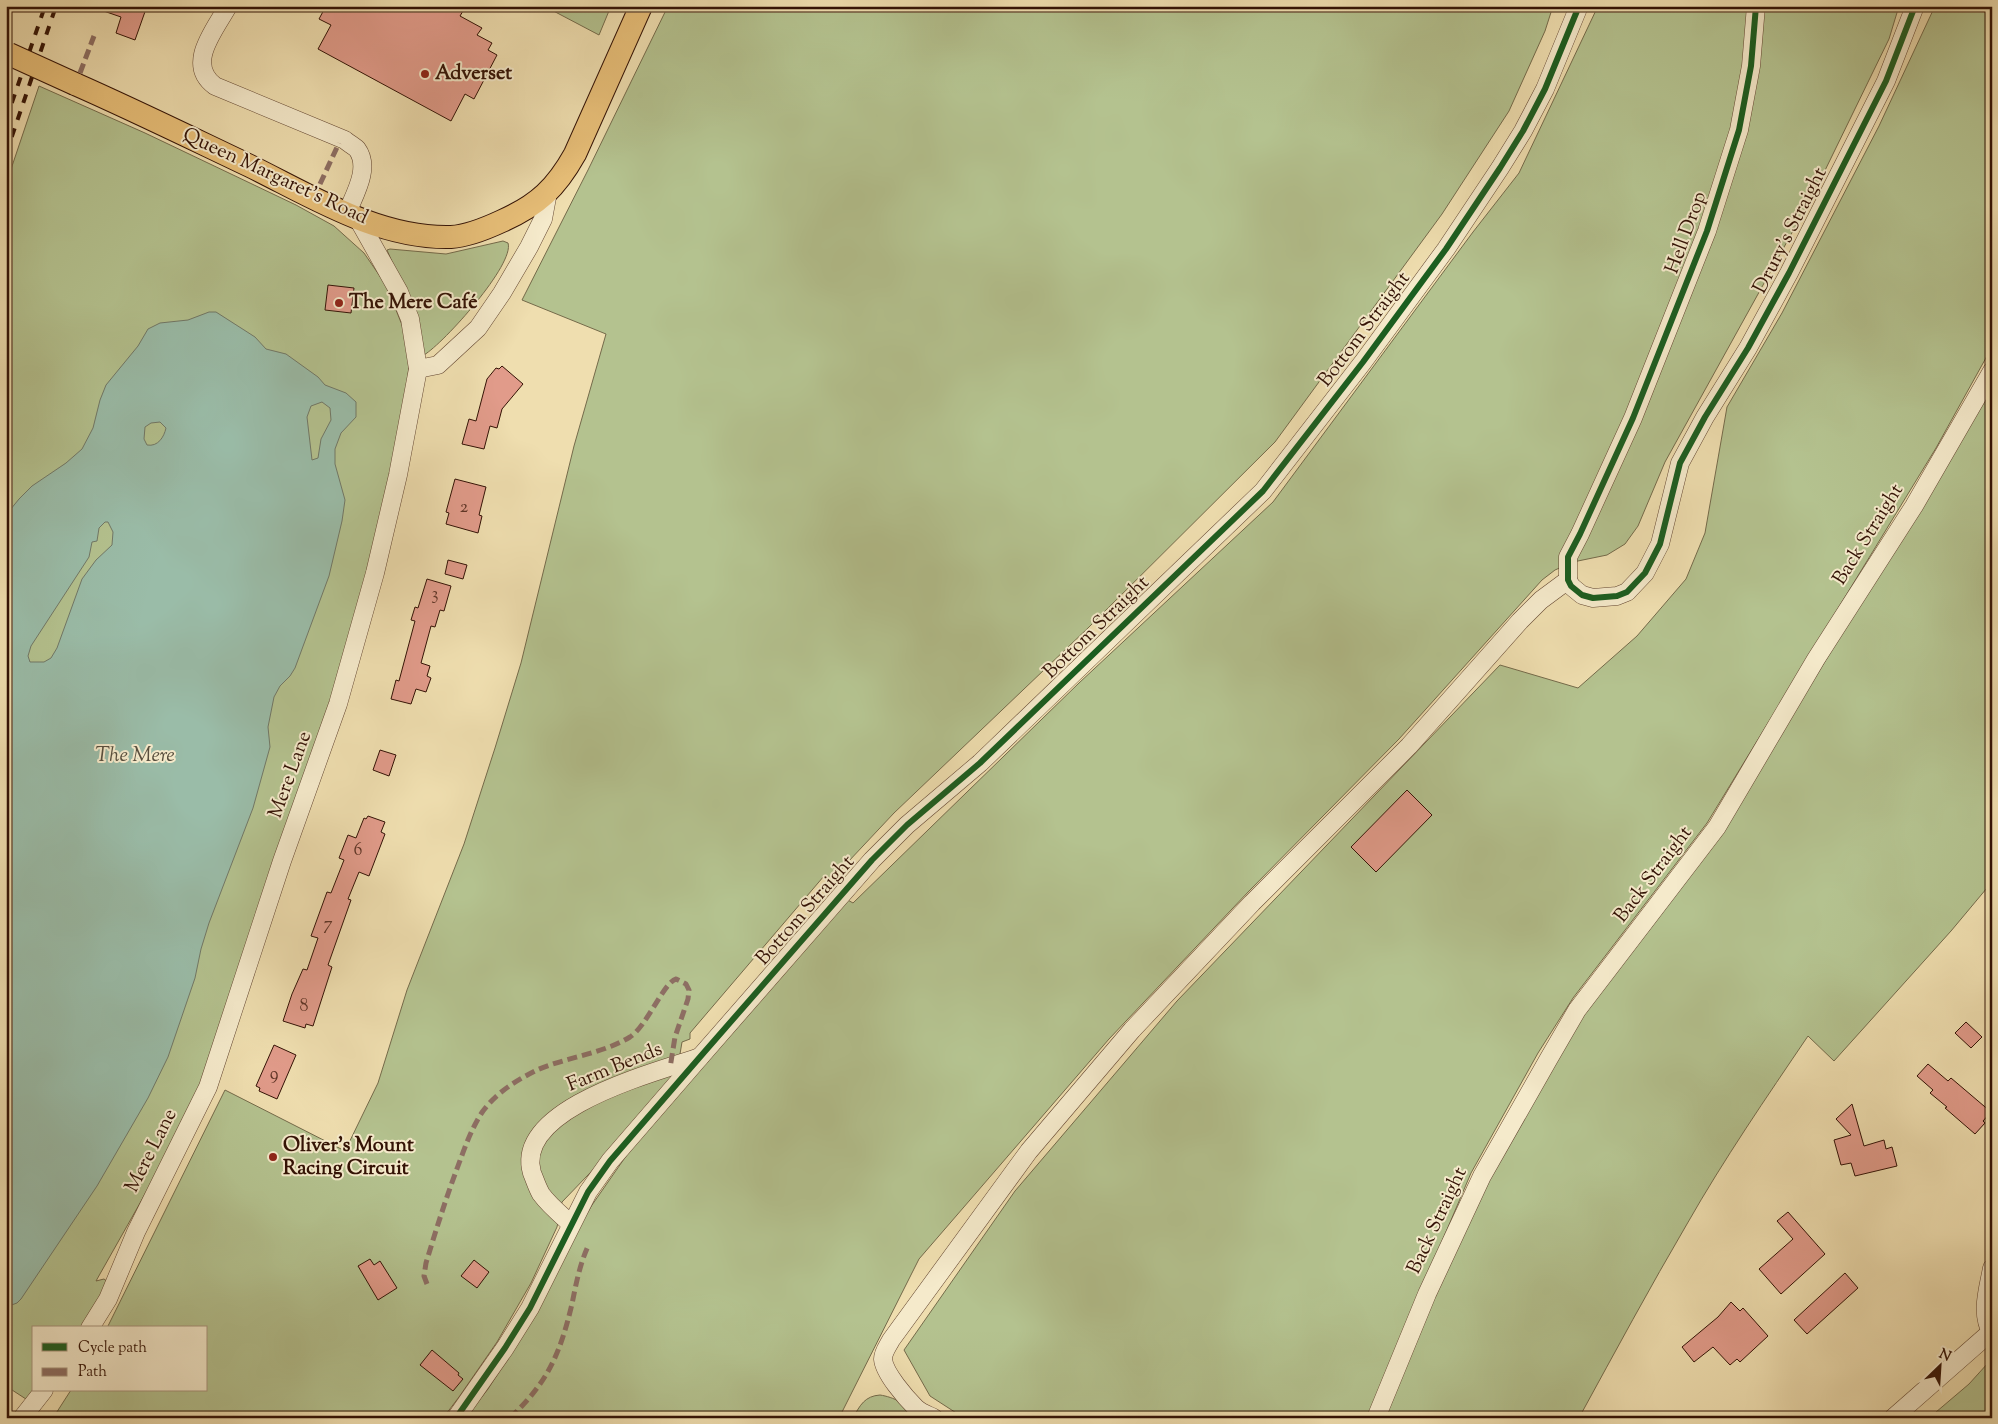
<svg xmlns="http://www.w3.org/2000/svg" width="1998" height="1424" font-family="'Sorts Mill Goudy',serif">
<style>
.green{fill:#b4c28f;stroke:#746a4a}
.water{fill:#9abca8;stroke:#717867;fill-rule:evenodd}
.building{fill:#e19b8a;stroke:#331205}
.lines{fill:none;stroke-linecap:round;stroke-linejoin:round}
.minor-casing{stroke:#624530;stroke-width:19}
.major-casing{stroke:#331205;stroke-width:24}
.minor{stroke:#f5eacb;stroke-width:18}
.major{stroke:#e8bf78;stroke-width:22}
.rail{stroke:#331205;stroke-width:4;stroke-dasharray:9 9;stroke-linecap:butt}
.major-bridge-casing{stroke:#331205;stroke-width:24;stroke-linecap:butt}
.major-bridge{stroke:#e8bf78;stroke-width:22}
.quiet{stroke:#8d6e63;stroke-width:5;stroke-dasharray:10 5;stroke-linecap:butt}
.cycleway-casing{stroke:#f5eacb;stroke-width:9}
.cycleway{stroke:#1b5e20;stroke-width:6}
.poi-dot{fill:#8f2418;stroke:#f5eacb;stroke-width:2}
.labels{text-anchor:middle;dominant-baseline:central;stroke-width:4;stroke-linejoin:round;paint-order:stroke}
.number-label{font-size:18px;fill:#5e3426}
.poi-label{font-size:20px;font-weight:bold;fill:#331205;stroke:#f5eacb;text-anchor:start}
.street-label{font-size:20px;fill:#331205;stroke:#f5eacb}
.water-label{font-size:21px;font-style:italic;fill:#574e3e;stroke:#f5eacb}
</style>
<rect width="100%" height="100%" fill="#efdeaf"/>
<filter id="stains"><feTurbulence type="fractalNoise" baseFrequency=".004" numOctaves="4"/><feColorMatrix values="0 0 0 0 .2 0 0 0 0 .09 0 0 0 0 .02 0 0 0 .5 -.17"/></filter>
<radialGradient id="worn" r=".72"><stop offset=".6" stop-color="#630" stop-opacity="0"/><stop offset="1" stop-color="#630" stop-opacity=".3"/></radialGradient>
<g class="green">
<path d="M544,6h67l-12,29z"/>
<path d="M668,6h885l-8,25 -36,80 -67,103 -167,228 -187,186 -194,185 -62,66 -8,-3 -134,157v6l-8,3 -5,30 -64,77 -51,53 -5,25 -26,56 -34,59 -38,55 -16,21h-390l18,-28h135v-62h-99l118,-238 120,61 33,-68 29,-93 57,-146 31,-96 26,-85 53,-217 32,-112 -84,-34 66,-130z"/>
<path d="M1598,6h301l-10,33 -75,154 -149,269 -27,64 -13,18 -18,11 -34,7 -18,8 -13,10 -143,159 -150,152 -140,148 -190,220 -80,159h-374l23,-29 30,-47 51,-98 23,-39 39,-56 215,-250 7,4 226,-220 194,-181 200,-270 46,-59z"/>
<path d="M1935,6h57v341l-56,101 -229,375 -134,175 -35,55 -67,120 -104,245h-403l-34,-22 -26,-46 111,-159 162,-190 323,-336 78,23 59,-52 49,-57 19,-46 22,-126 55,-94 97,-187z"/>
<path d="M39,86l106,47 151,72 38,21 30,27 22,32 18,45 5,29 -1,21 -14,84 -48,194 -135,405 -45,94 -70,124 8,-2 4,3 -26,46h-48v62l-5,11 -20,-13 -3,3v-1207z"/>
<path d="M503,241l5,2c7,21 -64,100 -84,112l-5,-30 -32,-75 3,-1 56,5z"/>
<path d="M1992,386v496l-41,49 -117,130 -26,-25c-42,62 -84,123 -121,188 -37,63 -72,128 -107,192l1,2h-197l49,-120 54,-118 98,-168 137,-181z"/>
<path d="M1988,1363l4,1v54h-63l40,-34z"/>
<path d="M880,1395c13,2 30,9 31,23h-58c7,-13 12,-22 27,-23z"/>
</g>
<path class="water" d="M209,312h7l39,25 11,12 20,5 32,23 7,8 21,8 10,9v15l-15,16 -6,16v15l10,36 -3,21 -13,55 -34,92 -5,8 -10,10 -6,11 -6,30 2,20 -17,61 -44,115 -8,26 -6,29 -27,79 -20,41 -51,88 -76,113 -4,4 -11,4v-792l13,-16 13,-13 34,-23 16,-14 11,-21 7,-28 6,-15 32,-39 10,-17 12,-6 28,-3zM322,402l8,6 1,12 -10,19 -3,19 -6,2 -5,-43 4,-11zM160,422l6,6c-2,9 -8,19 -19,17l-3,-6 1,-12 6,-4zM105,522h3l5,10 -1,13 -16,15 -14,19 -25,69 -6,10 -7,4h-14l-2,-6 3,-10 58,-89 3,-15 5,-1 2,-13z"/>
<g class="building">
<path d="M95,6h52l-12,34 -19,-7 5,-16 -26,-9z"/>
<path d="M326,6h128l9,5 -3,5 22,12 -5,7 15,8 -4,7 9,5 -23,44 -9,-5 -14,27 -133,-72 13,-24 -12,-6z"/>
<path d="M328,285l26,3 -3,25 -26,-3z"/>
<path d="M502,366l21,18 -21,25 -5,19 -7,-2 -6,23 -22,-5 7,-25 7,2 11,-42 9,-11 3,1z"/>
<path d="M455,479l31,8 -7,28 3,1 -4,17 -32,-9 3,-11 -3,-1z"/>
<path d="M448,560l19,5 -4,14 -18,-5z"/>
<path d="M427,579l24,7 -7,25 -4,-1 -5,17 -4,-1 -10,37 9,3 -3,10 4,2 -5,14 -10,-3 -5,15 -20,-5 5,-19 3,1 16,-60 -4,-1 4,-13 3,1z"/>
<path d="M380,750l16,5 -7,21 -16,-6z"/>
<path d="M1407,790l25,25 -56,57 -25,-25z"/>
<path d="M368,816l17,6 -4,10 4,2 -16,42 -10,-4 -11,27 3,1 -23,65 4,2 -19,59 -7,-2 -1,4 -22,-7 9,-27 11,-25 4,1 11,-32 -7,-2 16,-44 4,1 13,-33 -5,-2 9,-23 8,3 8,-20 2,1z"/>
<path d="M1966,1022l16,15 -11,11 -16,-15z"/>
<path d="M274,1045l22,10 -19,44 -18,-8 1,-3 -4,-2z"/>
<path d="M1928,1064l20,17 3,-3 40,34 -8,9 2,2 -10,11 -30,-26 2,-1 -17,-14 3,-3 -16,-14z"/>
<path d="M1852,1104l12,42 20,-6 2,9 6,-2 5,19 -42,10 -4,-13 -10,2 -7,-25 17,-5 -15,-16z"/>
<path d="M1788,1212l37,42 -44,40 -22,-25 34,-30 -16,-18z"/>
<path d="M370,1259l4,6 6,-4 17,27 -19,12 -20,-34z"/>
<path d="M474,1260l15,12 -12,16 -16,-12z"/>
<path d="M1845,1273l13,15 -51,46 -13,-14z"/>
<path d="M1731,1302l9,9 3,-3 25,28 -28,26 -3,-3 -7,6 -17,-18 -19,15 -12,-15 36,-30z"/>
<path d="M432,1350l27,23 -1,2 5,4 -10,12 -33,-26z"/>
</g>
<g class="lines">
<defs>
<g id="minor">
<path d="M228,6c-13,24 -43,58 -13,80l130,54c3,3 9,6 12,9 14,19 -3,46 -10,64"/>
<path d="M1756,6l-5,60 -12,64 -32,101 -74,187 -53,116 -12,23v23l3,6 11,9 11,3 24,-2 10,-4 18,-19 15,-29 20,-81 25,-46 43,-69 41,-75 97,-192 29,-75"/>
<path d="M418,369l20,-4 40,-37 24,-35 27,-46 14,-28 5,-27"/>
<path d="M570,1223c-10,-9 -21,-18 -29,-29 -4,-7 -6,-14 -9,-21 -19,-65 125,-101 168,-116"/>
<path d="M1992,1268c-4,22 -12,45 0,66"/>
<path d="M90,1328l18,-29 28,-67 72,-145 74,-226 56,-157 37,-131 23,-98 20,-106 -8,-50 -11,-27 -41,-73"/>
<path d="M22,1418l22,-28"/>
<path d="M456,1418l49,-70 25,-40 58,-116 22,-31 90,-104 172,-197 35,-35 73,-62 283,-272 100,-129 83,-113 54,-81 23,-37 22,-42 34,-83"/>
<path d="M934,1418c-6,-3 -14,-6 -18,-10 -10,-10 -32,-35 -33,-49 0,-7 5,-13 8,-19l138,-189 103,-121 120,-127 157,-157 111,-125 21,-21 27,-20"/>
<path d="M1376,1418l51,-124 55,-118 66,-116 29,-50 140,-183 99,-168 98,-153 78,-135"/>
<path d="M1893,1418l99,-87"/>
</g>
<path id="major" d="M75,84c59,26 116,54 175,82 63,31 129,73 201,71 17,-1 36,-9 51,-16 36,-16 54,-33 73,-67l66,-148"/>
</defs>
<use href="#minor" class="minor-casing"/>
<use href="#major" class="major-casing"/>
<use href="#minor" class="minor"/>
<use href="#major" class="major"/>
<g class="rail">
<path d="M6,120l39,-114"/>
<path d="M6,154l50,-148"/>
</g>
<defs>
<path id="major-bridge" d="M9,54l66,30"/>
</defs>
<use href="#major-bridge" class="major-bridge-casing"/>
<use href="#major-bridge" class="major-bridge"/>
<g class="quiet">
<path d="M80,73l14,-37"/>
<path d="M320,184l19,-41"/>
<path d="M427,1284l-3,-8 2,-13c10,-33 20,-65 32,-97 7,-19 14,-39 25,-55 14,-19 34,-31 54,-41 30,-13 65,-16 93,-33 17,-11 34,-55 46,-58l10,5 3,6 -1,9 -13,38 -5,31"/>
<path d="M510,1418c38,-36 50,-64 62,-114 4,-20 8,-41 17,-60"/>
</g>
<defs>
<g id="cycleway">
<path d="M1756,6l-5,60 -12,64 -32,101 -74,187 -53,116 -12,23v23l3,6 11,9 11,3 24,-2 10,-4 18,-19 15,-29 20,-81 25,-46 43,-69 41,-75 97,-192 29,-75"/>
<path d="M456,1418l49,-70 25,-40 58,-116 22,-31 90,-104 172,-197 35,-35 73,-62 283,-272 100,-129 83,-113 54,-81 23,-37 22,-42 34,-83"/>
</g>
</defs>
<use href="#cycleway" class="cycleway-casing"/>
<use href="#cycleway" class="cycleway"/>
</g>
<g class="poi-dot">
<circle cx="425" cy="74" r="5"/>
<circle cx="339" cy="303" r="5"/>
<circle cx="273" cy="1157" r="5"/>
</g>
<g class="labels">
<g class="number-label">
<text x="464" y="508">2</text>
<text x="435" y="595">3</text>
<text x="358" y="851">6</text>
<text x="328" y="925">7</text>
<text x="304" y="1007">8</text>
<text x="274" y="1075">9</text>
</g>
<g class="poi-label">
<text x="435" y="74">Adverset</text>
<text x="349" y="303">The Mere Café</text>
<text x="283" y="1146">Oliver's Mount<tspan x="283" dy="23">Racing Circuit</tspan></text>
</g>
<g class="street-label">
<text transform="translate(275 177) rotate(25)">Queen Margaret's Road</text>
<text transform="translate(1791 231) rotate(-63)">Drury's Straight</text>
<text transform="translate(1687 233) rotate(-70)">Hell Drop</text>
<text transform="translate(1365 330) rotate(-53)">Bottom Straight</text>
<text transform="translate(1869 535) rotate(-58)">Back Straight</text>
<text transform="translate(1097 628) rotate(-44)">Bottom Straight</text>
<text transform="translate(291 775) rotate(-70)">Mere Lane</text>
<text transform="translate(1654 875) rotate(-53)">Back Straight</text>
<text transform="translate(806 911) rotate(-49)">Bottom Straight</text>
<text transform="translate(615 1068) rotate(-22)">Farm Bends</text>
<text transform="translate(152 1151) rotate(-63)">Mere Lane</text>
<text transform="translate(1438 1221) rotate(-65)">Back Straight</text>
</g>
<g class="water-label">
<text x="135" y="756">The Mere</text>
</g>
</g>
<rect width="1998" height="1424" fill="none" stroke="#efdeaf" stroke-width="25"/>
<rect x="8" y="8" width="1983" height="1409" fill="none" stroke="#331205" stroke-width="2.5"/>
<rect x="12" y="12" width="1973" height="1399" fill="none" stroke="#331205"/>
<rect x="32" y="1326" width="175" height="65" fill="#f5eacb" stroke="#a7947c"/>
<rect x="42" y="1343" width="25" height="8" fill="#1b5e20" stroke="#a7947c"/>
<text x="78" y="1352" font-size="15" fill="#331205">Cycle path</text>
<rect x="42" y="1368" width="25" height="8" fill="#8d6e63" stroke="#a7947c"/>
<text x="78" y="1376" font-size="15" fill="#331205">Path</text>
<g transform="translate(1940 1366) rotate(25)" stroke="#f5eacb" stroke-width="4" paint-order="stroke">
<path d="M0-4L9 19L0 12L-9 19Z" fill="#331205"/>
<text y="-8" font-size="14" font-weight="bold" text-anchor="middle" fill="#331205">N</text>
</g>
<rect width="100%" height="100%" filter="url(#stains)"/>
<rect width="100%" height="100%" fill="url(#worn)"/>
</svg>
